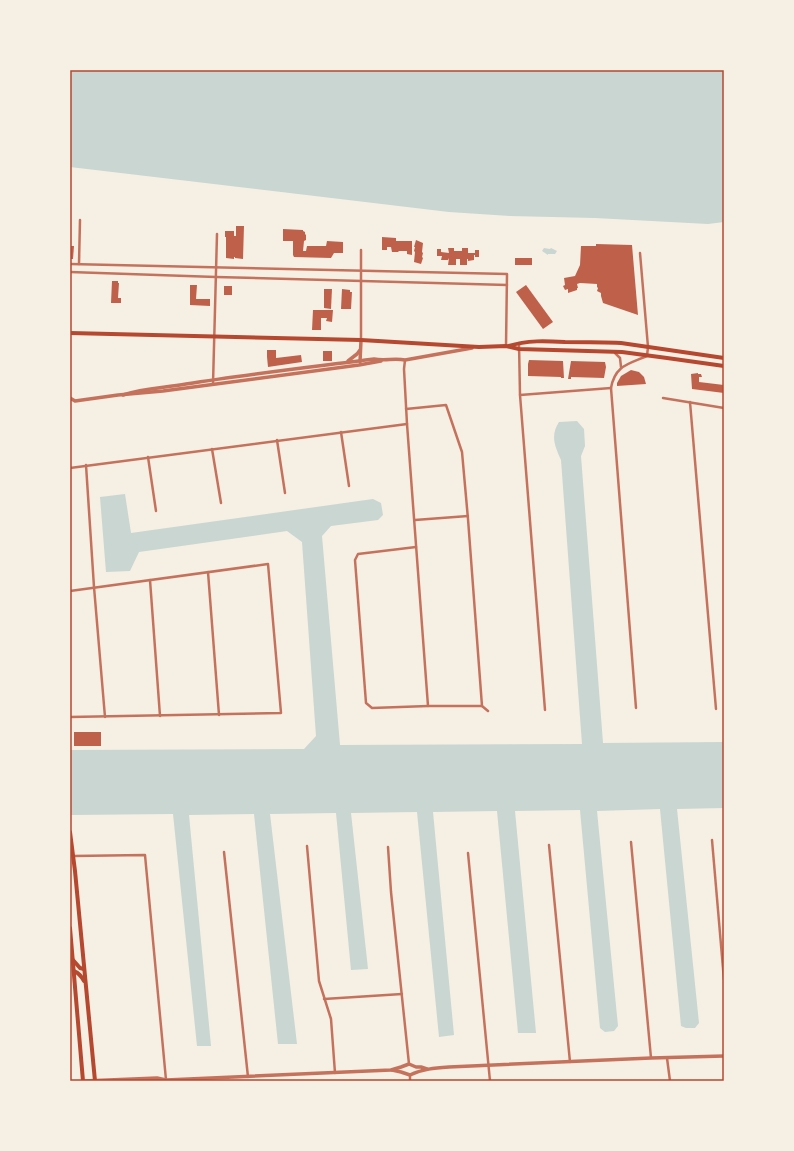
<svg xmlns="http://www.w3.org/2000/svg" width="794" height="1151" font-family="Poppins,sans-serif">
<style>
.water{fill:#c9d6d2}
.building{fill:#bf614a}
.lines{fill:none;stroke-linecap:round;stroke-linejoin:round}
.minor{stroke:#c5725c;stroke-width:2.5}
.tertiary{stroke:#c5725c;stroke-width:3.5}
.primary{stroke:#b5482f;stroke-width:4}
.neatline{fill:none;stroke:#b5482f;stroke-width:1.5}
</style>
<rect width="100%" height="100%" fill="#f6efe4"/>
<g class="water">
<path d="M70,70h654v152l-16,2 -113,-6 -85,-2 -61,-4 -379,-45z"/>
<path d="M544,248l6,1 1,-1 6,3 -2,3h-7v1l-6,-4z"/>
<path d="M577,421l7,8 1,17 -4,10 22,287 121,-1v66l-47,1 22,214 -4,5h-9l-5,-2 -21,-217 -63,2 21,215 -4,5 -9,1 -5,-4 -20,-218 -65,1 21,222h-18l-21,-222 -64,1 21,223 -15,2 -22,-225 -66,1 17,156 -17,1 -15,-157 -66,1 27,230h-19l-24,-230 -65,1 22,231h-14l-24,-232 -103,1v-65l234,-1 12,-13 -14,-194 -15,-11 -148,21 -9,19 -24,1 -6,-75 25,-3 6,39 242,-34 8,4 2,12 -5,5 -47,6 -9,10 18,209 242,-1 -21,-284c-6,-14 -11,-24 -2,-38z"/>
</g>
<g class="building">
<path d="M236,226h8l-1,33 -8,-1v-1h-1v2l-8,-1v-21h-1v-6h9v5h2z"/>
<path d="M283,229l20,1v1l2,1v2l1,1v5l-2,1 -1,10h3l1,-5h19l1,-5 16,1v11h-9l-3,5 -37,-1 -1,-2v-14h-10z"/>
<path d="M382,237l14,1v3h16v14l-5,-1v-3h-9l1,1h-7l-1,-5h-4v3h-5z"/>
<path d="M416,240l7,3 -1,9 1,1 -1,4 1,1 -2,6 -7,-2 1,-10 -1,-1 1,-4h-1z"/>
<path d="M596,244l36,1 6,70 -35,-12 -2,-7v-3l-4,-2 1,-3 -1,-1v-3l-17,-1 -3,1 1,4h-1v2l-9,3v-4l-3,1 -2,-4 2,-1 -1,-7 11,-2 5,-11 1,-19h15z"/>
<path d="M70,246h4l-1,13h-3z"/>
<path d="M448,248h6v3h8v-3h6v5h7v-3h4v7h-4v-2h-1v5l-6,1v-2h-1v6h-7v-6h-4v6h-8l1,-7 -1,2h-7l1,-4h-5v-7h4v3l8,1z"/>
<rect x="515" y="258" width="17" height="7"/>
<path d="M112,281h6v2h1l-1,15h3v5h-10z"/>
<path d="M190,285h7l-1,14h14v7l-20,-1z"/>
<path d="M526,285l27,37 -10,7 -27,-37z"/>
<rect x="224" y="286" width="8" height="9"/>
<path d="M324,289h8l-1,20 -7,-1z"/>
<path d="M342,289l8,1v2h2l-1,17h-10z"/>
<path d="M313,310h20l-1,12 -6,-1 1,-3h-6v12h-9z"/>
<path d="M267,350h9v8l25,-3 1,7 -34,5 -1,-10z"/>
<rect x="323" y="351" width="9" height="10"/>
<path d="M529,360l34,1 1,17h-3v-1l-33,-1v-12z"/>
<path d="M571,361l34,1 1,5 -2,11 -33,-1v2h-3z"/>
<path d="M631,370l8,2 5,5 2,7 -29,2v-3l4,-7z"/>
<path d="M698,373v1h3l1,3h-3v5l25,3v8l-32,-4 -1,-15z"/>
<rect x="74" y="732" width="27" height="14"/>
</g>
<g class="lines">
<g class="minor">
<path d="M70,264l437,10 -1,72"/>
<path d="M79,264l1,-44"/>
<path d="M70,272l146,5 291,8"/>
<path d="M361,340v-90"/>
<path d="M519,343l1,52 25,315"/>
<path d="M615,353l5,5 1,9"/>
<path d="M405,360l-1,9 3,55 21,282"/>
<path d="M213,384l4,-150"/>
<path d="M520,395l91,-7"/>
<path d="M663,398l61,10"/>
<path d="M690,402l26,307"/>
<path d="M406,409l40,-4 16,47 6,67 14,187 6,5"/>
<path d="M341,432l8,54"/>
<path d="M277,440l8,53"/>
<path d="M212,449l9,54"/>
<path d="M148,457l8,54"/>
<path d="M86,465l8,122 11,130"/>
<path d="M70,468l337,-44"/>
<path d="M415,520l53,-4"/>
<path d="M416,547l-58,7 -3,6 11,143 6,5 56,-2h54"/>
<path d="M208,572l11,143"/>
<path d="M150,580l10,136"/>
<path d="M70,591l198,-27 13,149 -211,4"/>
<path d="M636,708l-25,-320c4,-23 18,-24 36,-32l1,-9 -8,-94"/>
<path d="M712,840l12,140"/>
<path d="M631,842l20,216"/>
<path d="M549,845l21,217"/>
<path d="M307,846l12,135 12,38 4,54"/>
<path d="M388,847l3,45 18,172"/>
<path d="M224,852l24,225"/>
<path d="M468,853l22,228"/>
<path d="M73,856l72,-1 21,225"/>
<path d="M324,999l78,-5"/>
<path d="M667,1058l3,23"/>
<path d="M410,1075v6"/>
</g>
<g class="tertiary">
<path d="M348,361l9,-7 3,-4"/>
<path d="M360,362l1,-22"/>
<path d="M123,395c21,-7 41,-7 63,-11 62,-10 125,-17 188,-25 10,2 21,-1 31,1l67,-12"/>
<path d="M70,398l5,3 43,-6 45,-4 196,-26 22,-4"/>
<path d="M392,1070l9,2 9,3c12,-6 25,-7 39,-8l202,-9 73,-2"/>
<path d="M84,1081l73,-3 9,2 225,-10 10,-3 8,-3 7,3h5l6,2"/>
</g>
<g class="primary">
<path d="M70,333l291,7 118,7 27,-1 13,3 103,3 45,6 57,8"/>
<path d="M509,346c18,-6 37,-5 56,-4 18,0 37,0 56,1l103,15"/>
<path d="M70,832l5,39 20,210"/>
<path d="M70,928l13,153"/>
<path d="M73,960l7,8 4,1"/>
<path d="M74,971c5,2 7,5 10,10"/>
</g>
</g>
<rect width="794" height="1151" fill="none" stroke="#f6efe4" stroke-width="142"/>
<rect x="71" y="71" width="652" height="1009" class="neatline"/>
</svg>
